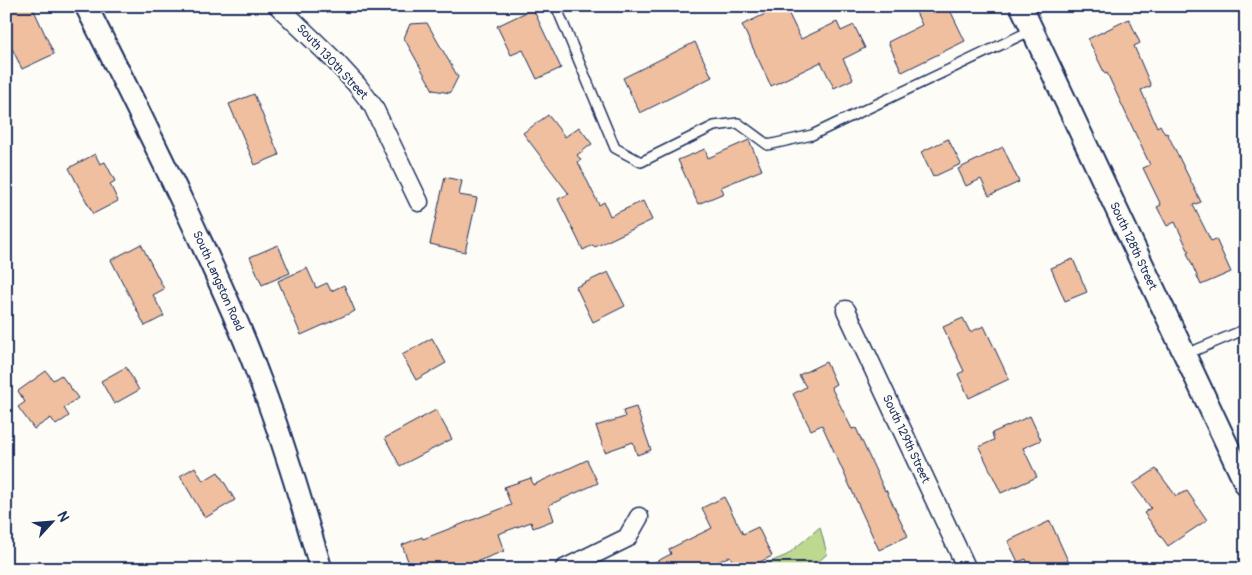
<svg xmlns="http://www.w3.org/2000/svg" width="1252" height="575" font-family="Pangolin,sans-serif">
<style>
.green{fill:#bdd88f;stroke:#6c8476}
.building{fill:#efbf9f;stroke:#1b2f5e}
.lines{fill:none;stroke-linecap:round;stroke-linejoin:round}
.service-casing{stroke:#1b2f5e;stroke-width:12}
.minor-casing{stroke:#1b2f5e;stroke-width:21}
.tertiary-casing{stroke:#1b2f5e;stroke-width:25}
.service{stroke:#fdfcf7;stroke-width:9}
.minor{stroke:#fdfcf7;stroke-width:18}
.tertiary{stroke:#fdfcf7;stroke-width:21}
.labels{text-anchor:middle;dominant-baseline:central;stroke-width:4;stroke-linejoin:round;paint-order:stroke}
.street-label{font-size:12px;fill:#1b2f5e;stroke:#fdfcf7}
</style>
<rect width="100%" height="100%" fill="#fdfcf7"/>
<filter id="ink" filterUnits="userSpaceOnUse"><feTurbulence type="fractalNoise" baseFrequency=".02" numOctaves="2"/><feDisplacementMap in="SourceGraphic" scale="10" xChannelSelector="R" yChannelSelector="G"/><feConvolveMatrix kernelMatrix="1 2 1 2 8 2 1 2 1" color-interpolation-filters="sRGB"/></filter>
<g filter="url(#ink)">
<path class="green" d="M820,527l7,27 -17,15h-57l34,-14z"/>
<g class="building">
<path d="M6,6h26l22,48 -32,15 -16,-33z"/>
<path d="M782,6h3l16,33 36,-17 4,9 13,-6 11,23 -22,11 10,20 -19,9 -13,-26 -50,24 -29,-61z"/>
<path d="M913,6h35l17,35 -63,31 -14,-30 34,-17z"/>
<path d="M533,9l28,59 -24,11 -14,-29 -12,5 -14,-29z"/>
<path d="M1129,19l11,24 -6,3 17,40 -10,4 16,37 3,-2 5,9 2,-1 34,69 -8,3 18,36 5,-2 15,33 -30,13 -14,-32 2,-1 -14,-30 -8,4 -10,-19 4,-2 -18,-37 7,-3 -43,-92 -2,1 -17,-35z"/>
<path d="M427,23l31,54 -8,16 -17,-3 -29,-52 6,-14z"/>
<path d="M695,42l17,35 -72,36 -17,-35z"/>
<path d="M254,94l25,61 -24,10 -26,-61z"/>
<path d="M548,115l17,22 14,-10 13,17 -15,11 4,5 -3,2 21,43 5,-3 6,14 33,-15 9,19 -57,27 -2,-2 -10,5 -25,-51 11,-5 -46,-61z"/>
<path d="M948,139l13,25 -28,13 -12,-25z"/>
<path d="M749,140l13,30 -41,17 3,6 -26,11 -20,-44 27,-11 3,9z"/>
<path d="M1003,147l16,35 -30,14 -8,-17 -15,7 -8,-17z"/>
<path d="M95,154l5,10 5,-2 10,19 -5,3 8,17 -25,13 -24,-46z"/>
<path d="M445,177l17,4 -3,14 18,3 -12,54 -35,-8z"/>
<path d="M141,244l23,45 -11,6 11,21 -19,10 -34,-66z"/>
<path d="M278,245l12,28 -28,12 -12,-28z"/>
<path d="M1073,259l14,33 -22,9 -14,-33z"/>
<path d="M307,268l9,20 11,-5 4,8 13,-6 11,26 -54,24 -23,-54z"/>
<path d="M608,272l17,34 -32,16 -17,-35z"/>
<path d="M963,318l7,14 14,-6 25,53 -40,19 -11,-24 6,-3 -21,-44z"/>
<path d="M432,338l14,25 -30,17 -14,-25z"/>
<path d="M826,362l10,22 -5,3 21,42 4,-1 29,63 1,-1 22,46 -29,14 -57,-125 -11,5 -18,-36 13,-7 -7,-12z"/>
<path d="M126,367l13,23 -25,14 -13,-23z"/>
<path d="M46,371l7,9 8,-5 17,23 -14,10 5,8 -13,9 -5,-7 -17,11 -16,-22 7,-5 -7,-11z"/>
<path d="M636,407l15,43 -14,5 -4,-13 -28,10 -9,-26 29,-9 -2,-6z"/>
<path d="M436,410l16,29 -52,27 -15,-28z"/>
<path d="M1030,416l11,24 -18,8 14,29 -36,16 -22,-46 15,-7 -2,-7z"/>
<path d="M587,460l11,23 -49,22 5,15 -21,8 -2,-6 -33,12 6,17 -41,16 -2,-5 -18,7h-32l-9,-24 20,-8 1,2 88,-34 -7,-18 27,-9 2,7z"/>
<path d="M195,467l8,14 15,-9 17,28 -30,18 -25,-42z"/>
<path d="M1156,469l20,27 11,-5 20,29 -39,26 -24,-33 7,-5 -18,-24z"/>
<path d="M724,497l19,37 15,-7 14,29 -26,13h-10l-6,-13 -26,13h-62l29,-15 -2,-5 43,-21 -10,-20z"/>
<path d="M1050,521l19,42 -12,6h-26l-5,-10 -8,3 -10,-21z"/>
</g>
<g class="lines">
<defs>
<g id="service">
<path d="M556,6l59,142 26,14 73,-36 24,-3 30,22 44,-10 220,-105"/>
<path d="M1184,355l62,-26"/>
</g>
<g id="minor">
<path d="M278,6l56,54 23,25 16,21 46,96"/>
<path d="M846,310l121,259"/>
<path d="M564,569l63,-31 12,-21"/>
</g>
<g id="tertiary">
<path d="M86,6c35,69 69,138 102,208 23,50 48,101 67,153 26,66 46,134 66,202"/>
<path d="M1021,6l225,479"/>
</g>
</defs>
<use href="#service" class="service-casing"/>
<use href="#minor" class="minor-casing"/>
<use href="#tertiary" class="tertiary-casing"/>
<use href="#service" class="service"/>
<use href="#minor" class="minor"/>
<use href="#tertiary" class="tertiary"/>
</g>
</g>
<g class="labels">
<g class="street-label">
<text transform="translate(332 62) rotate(47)">South 130th Street</text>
<text transform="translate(1133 246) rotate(65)">South 128th Street</text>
<text transform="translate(218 281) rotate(66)">South Langston Road</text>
<text transform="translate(906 439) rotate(65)">South 129th Street</text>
</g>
</g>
<rect width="1252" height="575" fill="none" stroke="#fdfcf7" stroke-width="25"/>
<rect x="12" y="12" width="1227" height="550" fill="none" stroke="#1b2f5e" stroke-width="2" filter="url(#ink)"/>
<g transform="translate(52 522) rotate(64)" stroke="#fdfcf7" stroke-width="4" paint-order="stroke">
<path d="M0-4L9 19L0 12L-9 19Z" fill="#1b2f5e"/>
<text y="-8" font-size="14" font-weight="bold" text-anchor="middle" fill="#1b2f5e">N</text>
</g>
</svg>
